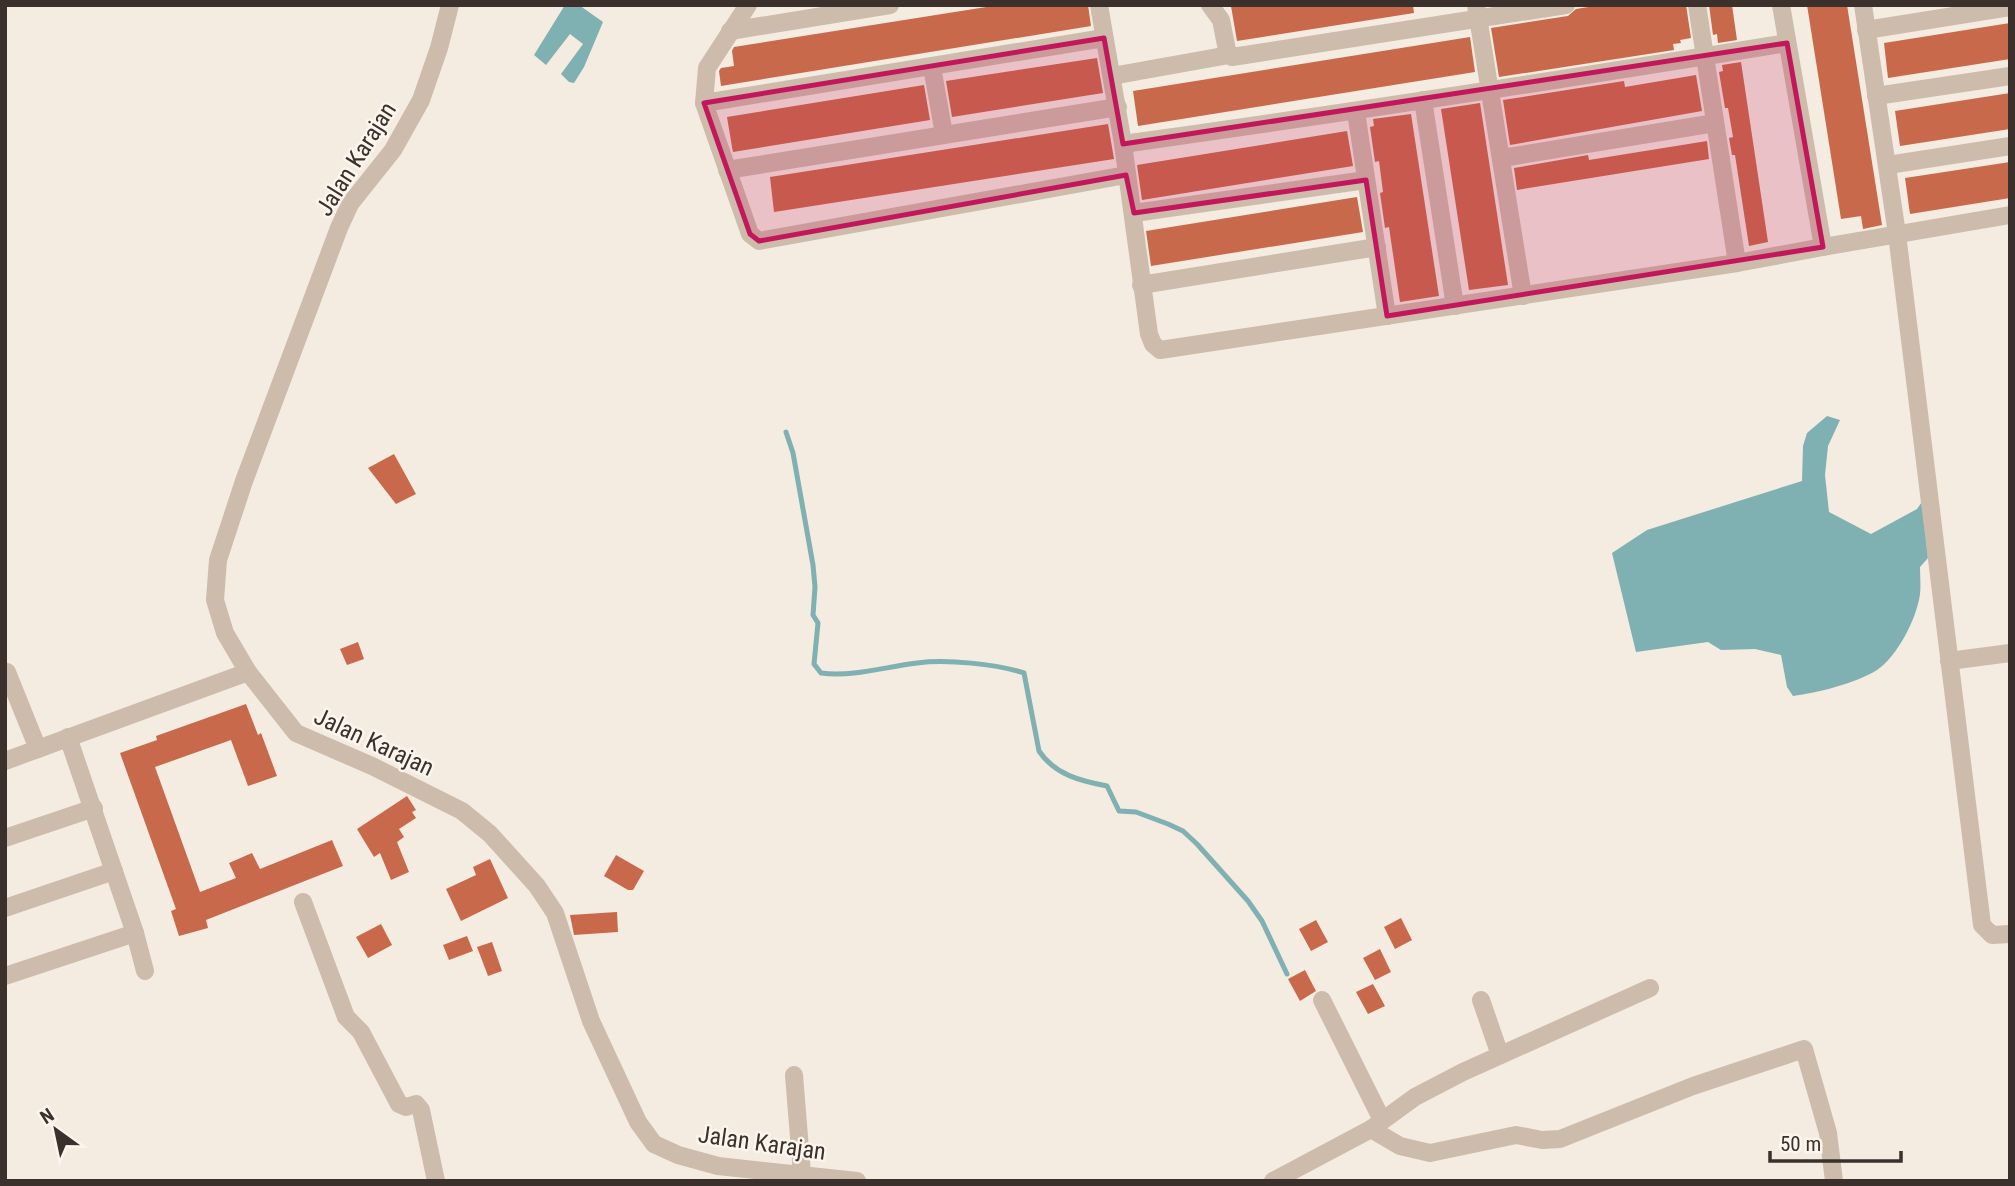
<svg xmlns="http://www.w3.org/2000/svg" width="2015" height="1186" font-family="'Roboto Condensed',sans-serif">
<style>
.water{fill:#7fb0b2}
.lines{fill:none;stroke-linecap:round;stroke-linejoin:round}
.stream{stroke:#7fb0b2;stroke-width:5}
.building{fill:#c8694b}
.minor{stroke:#cdbbac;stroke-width:18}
.marked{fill:#c2185b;fill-opacity:0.2;stroke:#c2185b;stroke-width:5;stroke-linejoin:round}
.labels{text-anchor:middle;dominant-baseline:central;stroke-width:5;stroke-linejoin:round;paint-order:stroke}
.street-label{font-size:24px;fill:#3b302b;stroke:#fbf5ee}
</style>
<rect width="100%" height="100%" fill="#f4ebe1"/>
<g class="water">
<path d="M565,5h14l24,17 -19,45 -10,16 -5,-1 -8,-8 22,-30 -13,-10 -24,31 -12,-10z"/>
<path d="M1827,416l13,4 -12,26 -3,29 4,37 42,22 46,-25 9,-13 8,3 -8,40 2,19 -8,9c0,9 1,19 0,27 -3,24 -23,63 -43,76 -21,13 -60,23 -84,26l-6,-9 -6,-32 -26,-6 -34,1 -13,-8 -72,10 -24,-99 35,-23 155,-49 1,-35 4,-13z"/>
</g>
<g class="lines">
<path class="stream" d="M786,432l7,21 20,112 2,22 -2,28 5,8 -4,41 7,9c33,4 63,-6 96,-10 30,-4 79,1 107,10l15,78c16,24 42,30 68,35l12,25 17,1 32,12 15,7 14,13 51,57 14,20 25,53"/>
</g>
<g class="building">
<path d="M999,5h89l3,21 -370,60 -2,-15 2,-3 13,-2 -2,-15 2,-4z"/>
<path d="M1239,5h174l1,8 -177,28 -6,-35z"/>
<path d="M1601,5h85l5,33 -11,2 1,3 -8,1 1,6 -175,27 -8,-49 77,-12 8,-7z"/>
<path d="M1709,5h23l5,35 -19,3 -1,-9 -4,1z"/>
<path d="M1807,5h40l35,220 -19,4 -2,-13 -20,3z"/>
<path d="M2010,23v36l-122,19 -4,-35z"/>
<path d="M1470,37l5,35 -337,54 -5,-35z"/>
<path d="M1097,58l6,35 -151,24 -6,-36z"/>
<path d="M1741,62l27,180 -19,4 -14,-91h-3l-3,-17 4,-1 -5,-29h-3l-6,-36 4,-1 -1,-6z"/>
<path d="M1696,75l6,36 -192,34 -7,-45 121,-19 1,6z"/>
<path d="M924,85l6,35 -197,32 -1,-5 -5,-30z"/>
<path d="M2010,93v36l-110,17 -5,-35z"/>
<path d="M1480,103l28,182 -39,5 -28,-181z"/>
<path d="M1411,114l28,182 -39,6 -11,-75 -4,1 -5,-35 3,-1 -4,-31 -4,1 -5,-35 4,-1 -1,-7z"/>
<path d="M1108,124l6,35 -340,53 -4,-35z"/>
<path d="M1347,131l6,35 -211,34 -5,-35z"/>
<path d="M1707,141l2,18 -192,31 -3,-22 74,-13 1,5z"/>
<path d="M2010,162v36l-100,16 -5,-36z"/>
<path d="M1357,197l6,35 -212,34 -5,-35z"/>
<path d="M394,454l22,40 -20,10 -28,-36z"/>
<path d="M358,642l6,17 -17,6 -7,-16z"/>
<path d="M246,704l12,31 3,-2 16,43 -29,10 -17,-46 -76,27 45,125 36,-14 -7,-15 23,-10 8,16 72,-29 11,26 -137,54 2,8 -29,8 -8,-25 5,-2 -56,-156 37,-13 -1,-4z"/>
<path d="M407,796l9,14 -4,2 4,6 -17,11 5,8 -7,5 12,30 -18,8 -11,-27 -6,4 -17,-28z"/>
<path d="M616,855l28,16 -11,19h-5l-24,-14z"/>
<path d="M490,859l18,39 -47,23 -15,-32 30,-14 -3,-8z"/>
<path d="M617,912l1,20 -44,3 -4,-20z"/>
<path d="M1401,918l11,22 -17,9 -11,-22z"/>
<path d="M1316,920l12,22 -17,9 -12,-22z"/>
<path d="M381,924l11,21 -24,13 -12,-21z"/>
<path d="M467,936l6,15 -24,9 -6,-15z"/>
<path d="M492,942l10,29 -14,5 -11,-29z"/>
<path d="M1380,949l11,23 -16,8 -12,-22z"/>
<path d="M1305,970l11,21 -16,10 -12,-22z"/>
<path d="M1373,984l12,22 -17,8 -12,-22z"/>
</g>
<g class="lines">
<g class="minor">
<path d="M450,5l-11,43 -18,52 -28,50 -43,54 -11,24 -95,253 -26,79 -3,40 10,33 23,39 48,61 76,33 90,45 28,23 47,52 18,27 36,108 47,101 16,22 24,11 40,11 139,15"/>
<path d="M748,5l-41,63 -3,35 46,131 9,7 367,-66"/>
<path d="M1099,5l24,139c222,-31 443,-65 664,-101"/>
<path d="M1210,5l11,15 6,30 5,7 334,-52"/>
<path d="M1476,5l47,291"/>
<path d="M1781,5l42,242 187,-32"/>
<path d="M1863,5l34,229 85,691 10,10 18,-1"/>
<path d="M1866,30l144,-23"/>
<path d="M730,31l160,-26"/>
<path d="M932,67l12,67"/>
<path d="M1112,76l117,-21"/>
<path d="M1876,96l134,-20"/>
<path d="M1423,100l32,206"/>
<path d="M704,103l400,-65"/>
<path d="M1356,112l31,204"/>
<path d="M1123,144l26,190 4,10 7,6 577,-87 -40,-258"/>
<path d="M1502,158l213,-35"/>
<path d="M1888,165l122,-19"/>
<path d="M727,170l391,-63"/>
<path d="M1134,213l232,-33"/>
<path d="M1737,263l86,-16"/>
<path d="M1141,285l236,-38"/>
<path d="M1949,661l61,-8"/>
<path d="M7,672l31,77"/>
<path d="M68,737l67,196 10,38"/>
<path d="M5,761l243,-89"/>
<path d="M5,838l89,-30"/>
<path d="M303,902l43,115 15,15 38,72 7,3 10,-3 5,6 15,71"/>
<path d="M5,908l109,-37"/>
<path d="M5,976l130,-43"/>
<path d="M1322,1000l60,120"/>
<path d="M1481,1000l19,55"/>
<path d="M794,1075l8,99"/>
<path d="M1371,1129l44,-32 48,-25 187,-84"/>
<path d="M1273,1181l98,-52 29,17 30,7 86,-18 26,5 18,-1 133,-53 111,-37 24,84 6,48"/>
</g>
</g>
<path class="marked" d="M1104,38l19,106 664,-101 36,204 -436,69 -21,-136 -232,33 -8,-38 -367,66 -9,-7 -46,-131z"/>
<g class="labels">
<g class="street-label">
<text transform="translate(356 159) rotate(-58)">Jalan Karajan</text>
<text transform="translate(374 742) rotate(25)">Jalan Karajan</text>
<text transform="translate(762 1143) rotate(8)">Jalan Karajan</text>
</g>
</g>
<rect width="2015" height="1186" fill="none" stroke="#3b302b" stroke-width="14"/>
<g transform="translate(56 1130) rotate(327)" stroke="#fbf5ee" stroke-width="5" paint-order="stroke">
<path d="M0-5L12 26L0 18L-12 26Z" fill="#3b302b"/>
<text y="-10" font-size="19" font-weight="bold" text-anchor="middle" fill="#3b302b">N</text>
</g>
<path d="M1770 1151v10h131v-10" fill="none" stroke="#3b302b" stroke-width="3.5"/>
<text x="1780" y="1151" font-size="21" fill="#3b302b" stroke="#fbf5ee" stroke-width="5" paint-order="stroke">50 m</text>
</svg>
